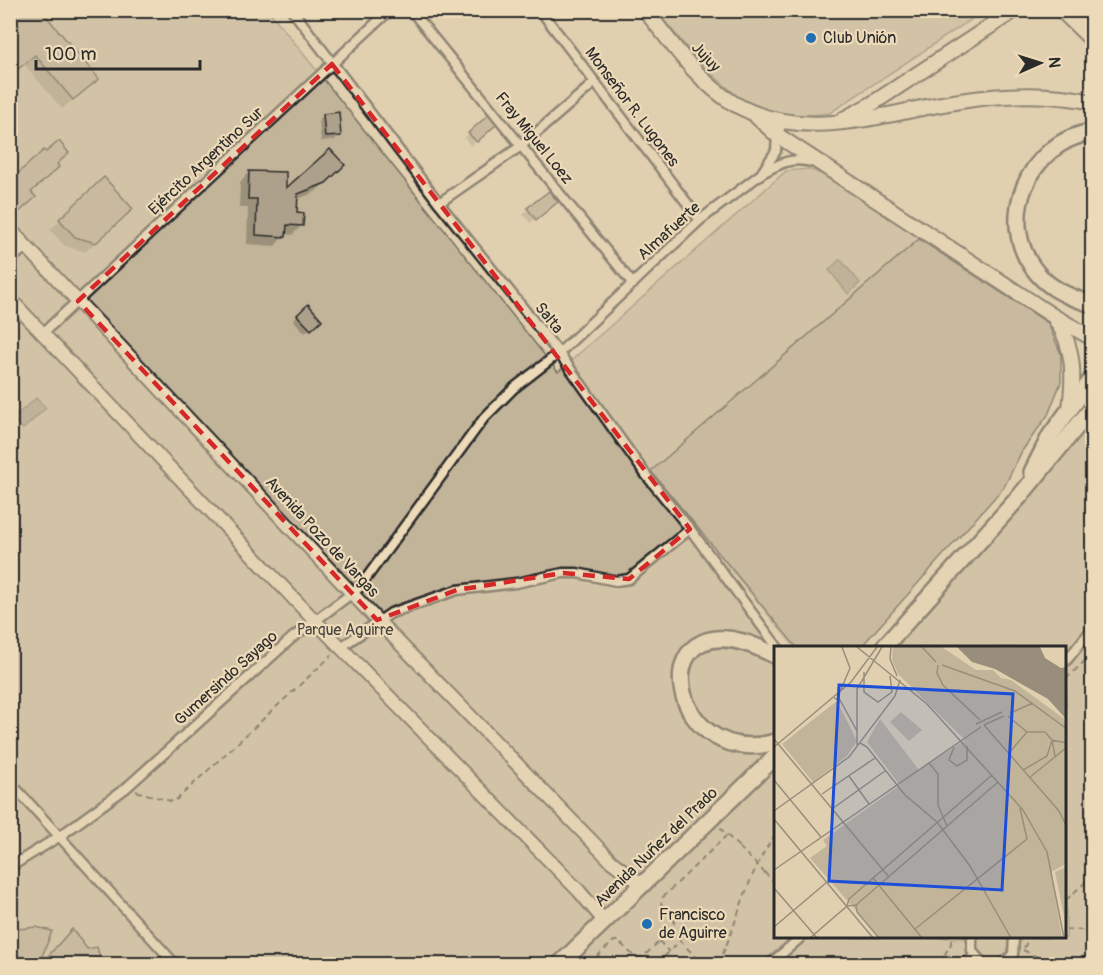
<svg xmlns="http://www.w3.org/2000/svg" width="1103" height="975" font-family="Pangolin,sans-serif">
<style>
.green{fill:#c2b499;stroke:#767062;stroke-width:1.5}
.water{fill:#988e7b;stroke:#6c665b;stroke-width:1.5}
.shadow{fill:#0003}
.building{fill:#aea18b;stroke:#2b2b2b;stroke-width:1.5}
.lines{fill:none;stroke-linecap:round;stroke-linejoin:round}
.street-casing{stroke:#2b2b2b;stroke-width:13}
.secondary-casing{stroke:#2b2b2b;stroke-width:16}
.primary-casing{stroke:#2b2b2b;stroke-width:18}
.highway-casing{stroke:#2b2b2b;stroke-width:20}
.path{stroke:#2b2b2b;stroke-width:2;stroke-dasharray:6 4.5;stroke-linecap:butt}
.street{stroke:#ecdab8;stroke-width:8}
.secondary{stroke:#ecdab8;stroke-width:12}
.primary{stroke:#ecdab8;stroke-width:14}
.highway{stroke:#ecdab8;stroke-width:15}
.path-bridge{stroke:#2b2b2b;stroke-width:2;stroke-dasharray:6 4.5;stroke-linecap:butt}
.marked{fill:none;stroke:#d62828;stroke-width:4.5;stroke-dasharray:12 8;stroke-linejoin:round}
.poi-dot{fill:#1f6fb2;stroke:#ecdab8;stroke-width:2}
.labels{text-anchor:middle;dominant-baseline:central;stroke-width:4.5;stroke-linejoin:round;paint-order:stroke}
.poi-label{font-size:16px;fill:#2b2b2b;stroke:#ecdab8;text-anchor:start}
.street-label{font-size:16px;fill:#2b2b2b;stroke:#ecdab8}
.park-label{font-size:16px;fill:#494641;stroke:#ecdab8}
.inset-road{fill:none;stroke:#988e7b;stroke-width:1.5}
.view{fill:#1d4ed8;fill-opacity:0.15;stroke:#1d4ed8;stroke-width:3}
.inset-edge{fill:none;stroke:#2b2b2b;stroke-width:3}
</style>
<rect width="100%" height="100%" fill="#e0d0b0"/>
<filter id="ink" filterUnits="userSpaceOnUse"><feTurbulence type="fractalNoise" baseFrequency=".0167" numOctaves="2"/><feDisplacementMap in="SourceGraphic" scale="12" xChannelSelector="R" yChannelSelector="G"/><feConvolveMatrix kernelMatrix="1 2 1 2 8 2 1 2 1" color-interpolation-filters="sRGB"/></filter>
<g filter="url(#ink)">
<g class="green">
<path d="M11,11h258l289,361 228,-201 23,-2 24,10 89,58 -276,238 130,178v285h290v-290h-173l199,-230v546h-1081z"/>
<path d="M656,11h328l-154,102 -40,4 -45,-14 -42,-37z"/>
</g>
<g class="water">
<path d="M840,259l20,24 -12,11 -19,-24z"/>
<path d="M36,398l10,10 -23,21 -11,-10z"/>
</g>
<g class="shadow">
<path d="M10,10l77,78 -25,21 -38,-45z"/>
<path d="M324,115l15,20 -4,5 -14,1 -2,-21z"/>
<path d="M487,117l7,8 -23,21 -7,-8z"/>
<path d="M55,164l-25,29 -6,14 -14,12v-48l5,6z"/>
<path d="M249,172l35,20 50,-17 -19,17 -19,8v14l6,11 -10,10 -7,-1 -10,12 -28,-2 1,-36h-9l1,-26z"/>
<path d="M104,179l17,40 -36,33 -20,-6 -15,-16z"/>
<path d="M552,206l-22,17 -7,-9 5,-5z"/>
<path d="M919,241l138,104 4,19 -1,18 -202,266h-64l-144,-174z"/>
<path d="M308,306l12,13 -15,14 -12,-13z"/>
<path d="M63,940l23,11 13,10 -4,3h-53z"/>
</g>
<g class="building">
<path d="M10,10h31l58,69 -26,21 -38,-45 -25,21z"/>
<path d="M339,112l2,24 -16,1 -2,-23z"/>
<path d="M488,115l8,10 -19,17 -9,-9z"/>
<path d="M59,141l10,12 -12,11 2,3 -28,25 5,5 -18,16 -8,-9v-35l6,6 28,-25 2,2z"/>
<path d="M330,149l15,16 -19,18 -28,11 -1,18 7,1 -1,13 -16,-1 -1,12 -30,-2 1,-36h-9l1,-28 37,1v16z"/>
<path d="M104,177l29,32 -37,34 -21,-6 -16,-18z"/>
<path d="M549,191l9,11 -22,18 -9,-12z"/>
<path d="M919,239l129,84 13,31v28l-13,33 -26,36 -18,36 -144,161h-63l-146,-177z"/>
<path d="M308,304l14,16 -11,10 -14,-15z"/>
<path d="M36,927l16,4 -13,33h-29v-29l9,-6z"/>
<path d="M72,929l15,20 10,-2 4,14 -20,3h-40z"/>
</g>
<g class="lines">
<defs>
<g id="street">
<path d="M292,10l147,193 120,150 87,122 44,54 88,119"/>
<path d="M411,10l222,274"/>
<path d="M540,10l160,210"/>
<path d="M764,172c17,-9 28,-15 47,-10"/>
<path d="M439,203l82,-57 73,-63"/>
<path d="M10,260l17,-14"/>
<path d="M43,333l347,-323"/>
<path d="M341,647l50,-34 66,-23 59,-7 47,-10h14l39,8 13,-2 61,-50"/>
<path d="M1066,661l26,-32"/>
<path d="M10,782l165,182"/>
<path d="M10,867l50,-31 66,-48 166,-150 67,-50 125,-170 30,-30 45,-35 141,-133 61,-46 15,-23 1,-16 6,-13"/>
<path d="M972,938v13l11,13"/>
<path d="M770,964l30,-26"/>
<path d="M965,964l9,-8"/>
<path d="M1003,964l10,-10 1,-16"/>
</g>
<g id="secondary">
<path d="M10,229l367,391 235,242 31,23"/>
<path d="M10,299l305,322 264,270 26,31"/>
</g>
<g id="primary">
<path d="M645,10c27,33 51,70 88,93 70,42 153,9 227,-2 44,-7 89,-9 132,1"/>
<path d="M1061,10l31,30"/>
<path d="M757,117l20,18 276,181 39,22"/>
<path d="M844,119l26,-14 145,-95"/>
<path d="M1056,320c19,28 18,57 14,89"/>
</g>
<g id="highway">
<path d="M1069,10l23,12"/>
<path d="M1092,132c-64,10 -98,90 -55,141 14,17 35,25 55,31"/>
<path d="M1032,472l18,-36 42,-57"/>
<path d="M883,648l137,-152 72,-88"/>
<path d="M776,656c-137,-74 -115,118 0,86"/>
<path d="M560,964l216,-208"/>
</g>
</defs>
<use href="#street" class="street-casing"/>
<use href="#secondary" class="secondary-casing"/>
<use href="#primary" class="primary-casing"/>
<use href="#highway" class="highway-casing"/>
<g class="path">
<path d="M1066,679l26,-25"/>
<path d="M136,791l38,11 158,-147"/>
<path d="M727,835l12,12"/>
<path d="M764,872l12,12"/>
<path d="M1066,900l26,-24"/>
<path d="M1066,930h26"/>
<path d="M659,941l10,11"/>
<path d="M1024,948l5,-10"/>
<path d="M1023,950l28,14"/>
<path d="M589,964l25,-23h4l17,16h8l31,-30v-10l-13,-13 2,-7 64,-62 -7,-7"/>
<path d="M661,964l-2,-2 21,-21 23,23"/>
<path d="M718,964c21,-43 28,-90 58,-130"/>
<path d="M939,964l12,-20v-6"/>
</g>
<use href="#street" class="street"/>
<use href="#secondary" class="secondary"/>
<use href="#primary" class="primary"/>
<use href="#highway" class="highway"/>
<path class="path-bridge" d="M739,847l25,25"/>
</g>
</g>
<path d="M0 0H1103V975H0ZM332,64l358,465 -61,50 -66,-6 -106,17 -80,30 -299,-319z" fill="#e0d0b0" fill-opacity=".55" fill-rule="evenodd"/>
<path class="marked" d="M332,64l358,465 -61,50 -66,-6 -106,17 -80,30 -299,-319z"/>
<g class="poi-dot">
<circle cx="811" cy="38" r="6"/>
<circle cx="647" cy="924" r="6"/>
</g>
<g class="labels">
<g class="poi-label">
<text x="823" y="38">Club Unión</text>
<text x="659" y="915">Francisco<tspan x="659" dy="18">de Aguirre</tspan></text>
</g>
<g class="street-label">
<text transform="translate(706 57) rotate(47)">Jujuy</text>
<text transform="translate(632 107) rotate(53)">Monseñor R. Lugones</text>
<text transform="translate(534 138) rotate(51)">Fray Miguel Loez</text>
<text transform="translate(206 161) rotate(-43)">Ejército Argentino Sur</text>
<text transform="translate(669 231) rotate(-42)">Almafuerte</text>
<text transform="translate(549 318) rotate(51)">Salta</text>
<text transform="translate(322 537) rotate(47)">Avenida Pozo de Vargas</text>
<text transform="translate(226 678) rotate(-42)">Gumersindo Sayago</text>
<text transform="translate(656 847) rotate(-44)">Avenida Nuñez del Prado</text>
</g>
<g class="park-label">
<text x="345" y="630">Parque Aguirre</text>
</g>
</g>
<g transform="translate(774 646)">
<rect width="292" height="292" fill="#e0d0b0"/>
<path d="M119,1h49l34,23h17l8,8 10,2 55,40v144l-15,8 11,66h-182l-70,-80 17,-12 -4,-6 77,-55 -33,-43 13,-23 39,51 46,-30 -67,-66 -6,-14zM63,55l20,40 -10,15 -34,26 -31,-38zM127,66l21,18 -13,11 -19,-19zM292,221l1,54h-2l-10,-49z" fill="#c2b499"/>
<path d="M183,1h83l5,11 16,10 5,-1v52l-18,-20 -53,-30 -23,-7z" fill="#988e7b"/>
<path class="inset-road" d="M83,1l70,57 96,106 24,42 17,86M117,1l-1,12 7,17M148,1l14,15M164,19l-1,8 6,12 37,35M168,19l73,26 52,38M90,26v20l14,10 14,-10 -2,-16M65,48l11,-26 -8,-21M60,52l6,2 17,31M236,67l23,-10M234,70l19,16h18l7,8 15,3M202,78l26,-12M210,79l75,86 8,16M210,79l20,-9M0,93l114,137M86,97l7,4 38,48 32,27 33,44 41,72M83,99v-56l25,-42M0,101l77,-65 26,-35M180,101l-5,13 8,6 10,-6v-14M235,107l18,-21M155,117l9,11v31l9,21M249,124l24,-14 5,-16 3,16M75,130l20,28M255,132l38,-31M0,134l47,57M48,148l53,-36M58,163l53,-38M0,165l75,-54 46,-61 5,-16M0,173l99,119M0,224l207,-143M99,232l49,60M0,242l43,50M82,259l1,7 22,26M73,260l9,-1 142,-123M0,281l53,-45M141,283l112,-90 -7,-31M36,292l37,-32 2,-7 143,-124"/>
<path class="view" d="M65,39l174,9 -11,196 -173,-9z"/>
<rect width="292" height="292" class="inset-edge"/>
</g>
<rect width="1103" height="975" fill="none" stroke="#ecdab8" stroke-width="36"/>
<rect x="18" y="18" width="1067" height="939" fill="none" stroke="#2b2b2b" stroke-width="2" filter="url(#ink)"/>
<g transform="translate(1040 63) rotate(87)" stroke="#ecdab8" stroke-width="4.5" paint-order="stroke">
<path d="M0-4.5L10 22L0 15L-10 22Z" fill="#2b2b2b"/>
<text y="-9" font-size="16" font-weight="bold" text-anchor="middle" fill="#2b2b2b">N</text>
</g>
<path d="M36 60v9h164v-9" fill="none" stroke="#2b2b2b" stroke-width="3"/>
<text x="45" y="60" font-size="18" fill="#2b2b2b" stroke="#ecdab8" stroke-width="4.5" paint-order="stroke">100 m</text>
</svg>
